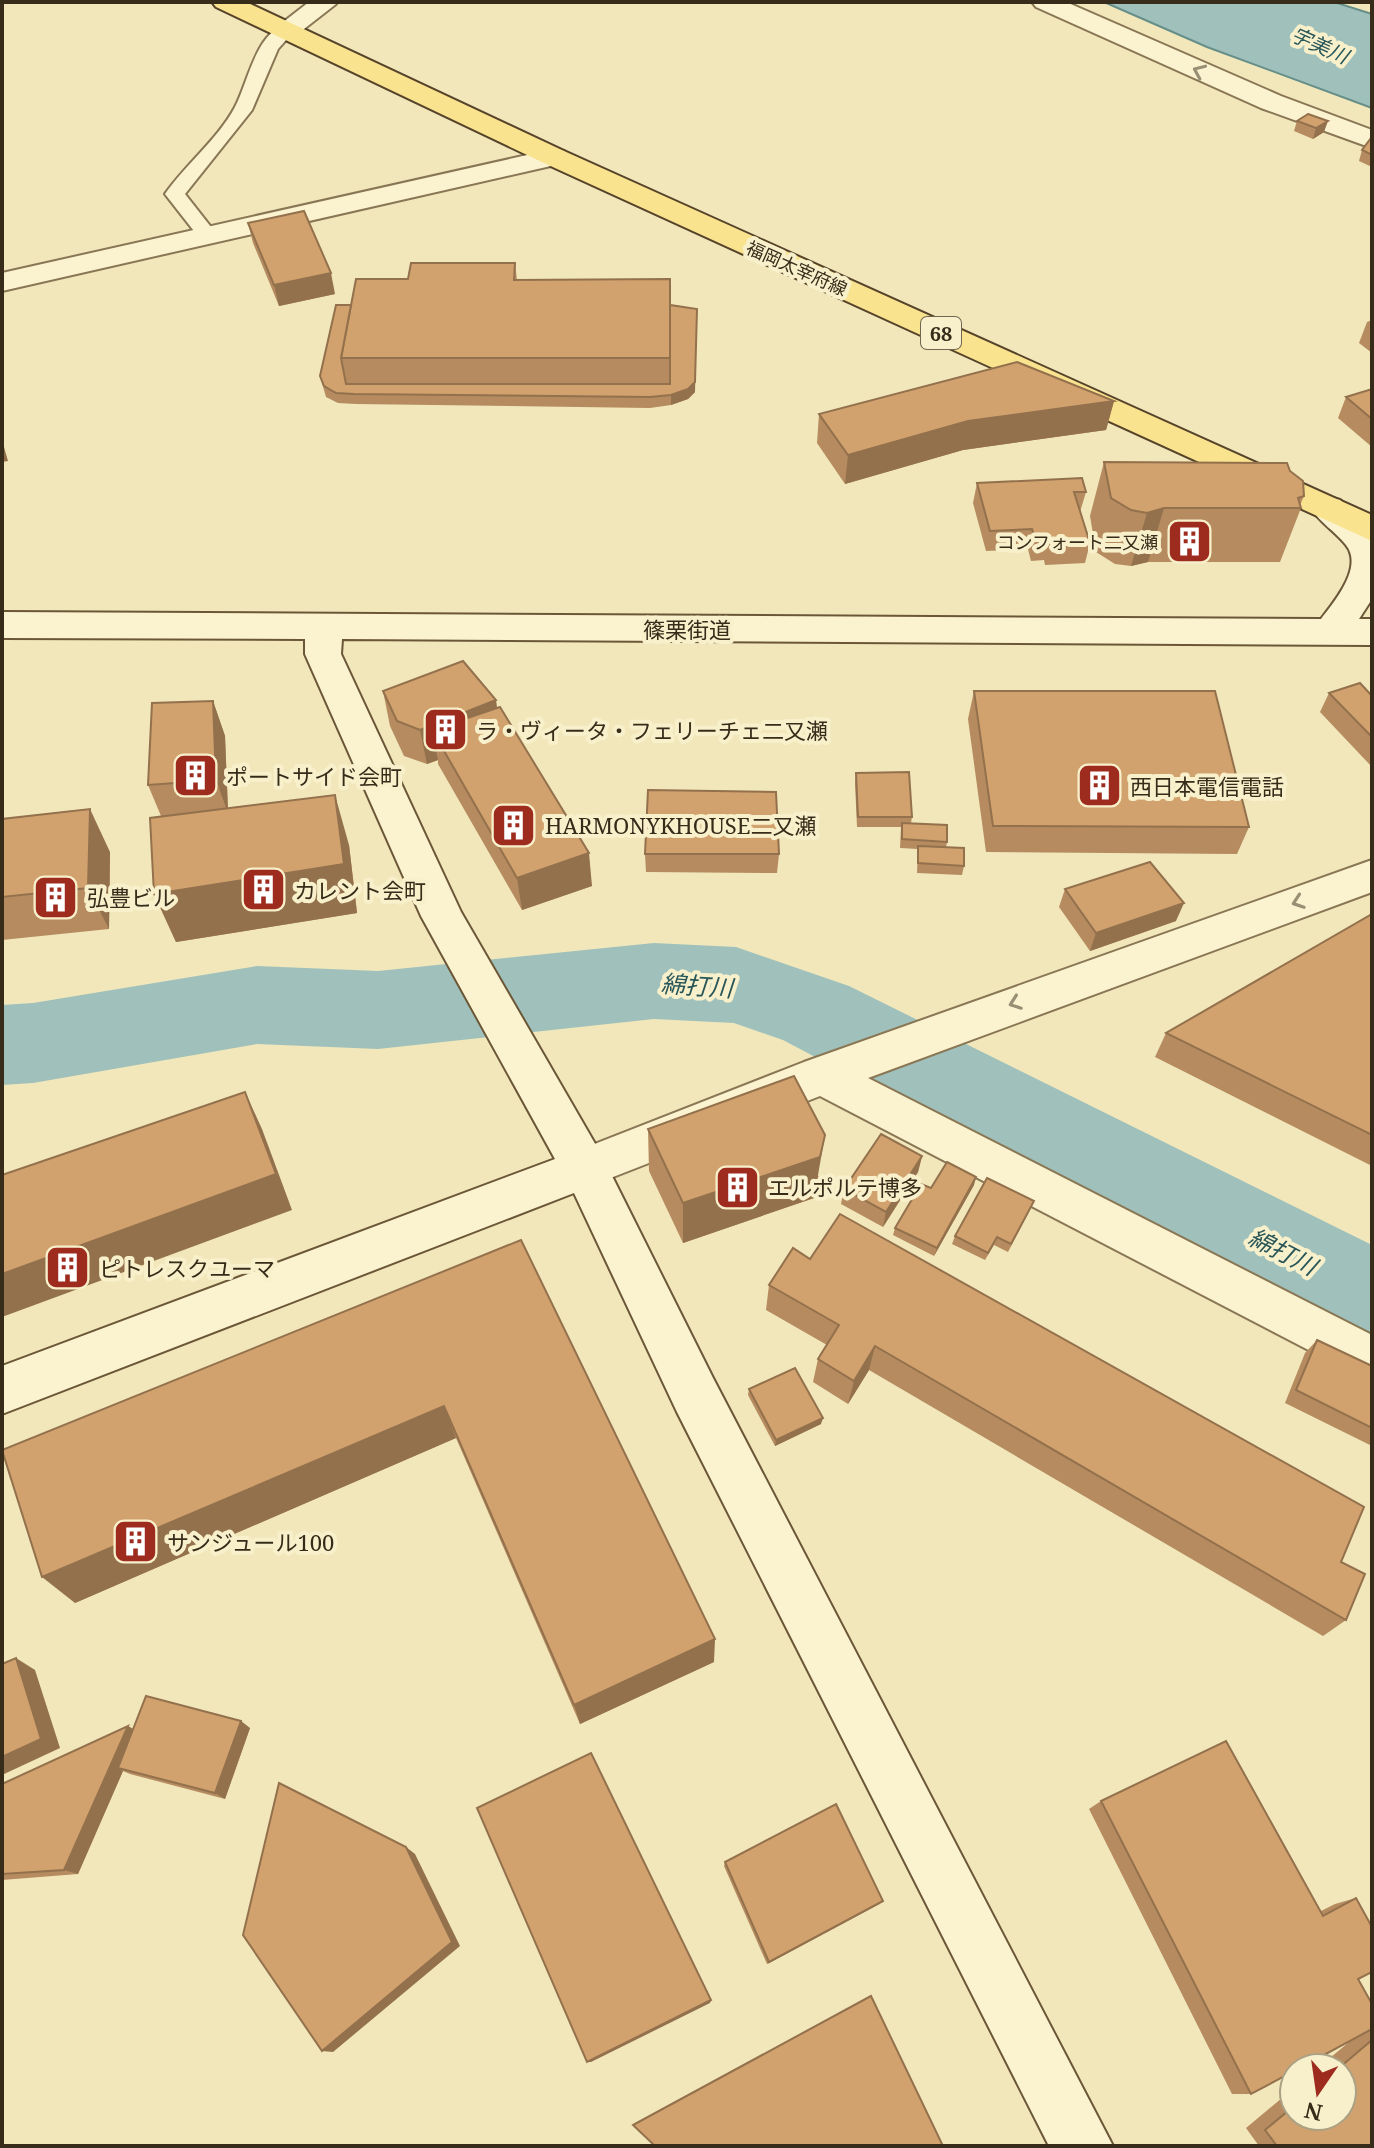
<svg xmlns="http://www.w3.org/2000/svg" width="1374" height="2148" font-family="'Noto Serif','Noto Sans JP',serif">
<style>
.water{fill:#a0c1bb;stroke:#678f89;stroke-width:2}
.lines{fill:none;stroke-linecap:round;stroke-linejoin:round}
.river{fill:#a0c1bb;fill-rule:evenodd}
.lane-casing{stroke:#897654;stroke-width:4}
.street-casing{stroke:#897654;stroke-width:4}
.secondary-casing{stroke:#6b5737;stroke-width:4}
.primary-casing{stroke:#564329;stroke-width:4}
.lane{fill:#fbf3cf;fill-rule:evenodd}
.street{fill:#fbf3cf;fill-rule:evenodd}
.secondary{fill:#fbf3cf;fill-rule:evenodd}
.primary{fill:#f9e38f;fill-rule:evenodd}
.wall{fill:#b58b5f}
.shaded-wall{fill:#93714d}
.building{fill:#d2a26e;stroke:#93714d;stroke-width:2}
.oneway{stroke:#998f74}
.labels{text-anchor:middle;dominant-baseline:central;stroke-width:8;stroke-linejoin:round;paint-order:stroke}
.far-street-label{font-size:18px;fill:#372b1a;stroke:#f8f0cb}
.far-poi-label{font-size:18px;fill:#372b1a;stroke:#f8f0cb;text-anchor:end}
.far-water-label{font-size:20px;font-style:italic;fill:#285658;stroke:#f8f0cb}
.shield{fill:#f8f0cb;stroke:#71664f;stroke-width:2}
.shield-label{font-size:20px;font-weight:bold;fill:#372b1a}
.street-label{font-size:22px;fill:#372b1a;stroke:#f8f0cb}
.poi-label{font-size:22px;fill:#372b1a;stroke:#f8f0cb;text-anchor:start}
.water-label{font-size:24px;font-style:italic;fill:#285658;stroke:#f8f0cb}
</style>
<rect width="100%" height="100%" fill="#f1e7bb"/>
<path class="water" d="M1104,2h230l38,12v94l-165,-61z"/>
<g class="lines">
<path class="river" d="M654,943l82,4 113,39 523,259v100l-37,-14 -552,-291 -49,-17 -80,-4 -276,30 -121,-5 -224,39 -31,2v-80l31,-2 224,-37 121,5z"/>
<defs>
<path id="lane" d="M286,25l9,5 -17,19 -26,61 -67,84 33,42 -3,4h-14l-36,-46c21,-30 53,-55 70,-87 13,-24 21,-75 51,-82z"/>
<g id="street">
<path d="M309,2l27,2 -41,32h-18l-4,-6z"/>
<path d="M1032,2h34l215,94 91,34v18l-111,-40 -225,-101z"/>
<path d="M554,149l10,2 4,6 -4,6 -562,128v-18z"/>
<path d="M1372,860v32l-504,186 504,257v48l-552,-287 -235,92 -16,-6 -7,-14 7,-14 235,-92z"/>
</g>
<path id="secondary" d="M1328,497l12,3 32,30v69l-13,20h13v26l-1030,-6 -1,15 120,258 140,242 112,224 400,768h-64l-372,-734 -103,-219 -572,221v-48l553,-207 -134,-243 -116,-262v-15l-303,-1v-26l1319,7c13,-17 43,-52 25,-74 -11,-14 -26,-22 -35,-37l5,-8z"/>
<path id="primary" d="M212,2h34l318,149 808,364v26l-828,-378 -328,-156z"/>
</defs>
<use href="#lane" class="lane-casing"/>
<use href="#street" class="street-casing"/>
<use href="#secondary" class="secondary-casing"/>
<use href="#primary" class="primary-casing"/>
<use href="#lane" class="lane"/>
<use href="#street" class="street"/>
<use href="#secondary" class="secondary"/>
<use href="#primary" class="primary"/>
</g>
<g class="wall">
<path d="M1297,121l27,11 -11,7 -19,-8z"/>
<path d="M1372,139v28l-13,-6 3,-11z"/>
<path d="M248,223l87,71 -56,12 -26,-63z"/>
<path d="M515,263l2,17 153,25 25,87 -7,7 -17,6 -21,3 -294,-4 -18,-1 -12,-6 -6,-21 31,-71 57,-26z"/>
<path d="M1372,320v33l-13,-10 8,-21z"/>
<path d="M1372,389v58l-34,-29 8,-21z"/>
<path d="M1114,401l-8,29 -143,20 -118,34 -28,-41 2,-29z"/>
<path d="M1104,462l186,9 14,25 -4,9 1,3 -21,54h-132l-17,4 -16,-2 -19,-12 -6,-36z"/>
<path d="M977,483l109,9 -6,20 10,31 -5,20 -40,2 -1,-5 -13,1 -3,-12 -42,2 -13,-48z"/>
<path d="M383,691l114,16 95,179 -70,24 -84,-146v-4l-11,4 -23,-8 -14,-30z"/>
<path d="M974,691l275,136 -12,27 -251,-2 -18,-133z"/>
<path d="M1329,693l43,3v71l-52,-55z"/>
<path d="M213,701l12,35 3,72 121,37 8,68 -181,29 -22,-48 7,-78 -13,-31z"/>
<path d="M856,773l56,44 -1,6 36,19 -1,6 18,18 -2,9 -45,-2 1,-24 -18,-1 1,-21h-44l-2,-44z"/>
<path d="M2,819l108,33 -1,77 -107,11z"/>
<path d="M645,854h134l-2,19 -131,-1z"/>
<path d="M1065,889l111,32 -86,30 -31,-44z"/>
<path d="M1372,914v252l-217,-109 11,-24z"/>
<path d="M648,1129l171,47 -5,22 -131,45 -34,-72z"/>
<path d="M922,1156l-4,16 -35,55 -42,-23 3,-15z"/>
<path d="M974,1185l-40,71 -41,-21 2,-7 36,-40z"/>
<path d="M1031,1208l-23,44 -14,-7 -9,15 -33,-16 3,-8z"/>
<path d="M521,1240l193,422 -134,62 -124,-286 -381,165z"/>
<path d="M810,1259l531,303 5,58 -23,16 -454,-266 -21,34 -35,-22 5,-23 9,-14 -61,-35 3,-25z"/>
<path d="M1317,1340l55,26v80l-87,-43 20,-50z"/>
<path d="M749,1389l72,35 -46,22 -27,-51z"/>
<path d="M128,1726l5,3 117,-1 -25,71 -95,-25 -7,-3 -45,103 -76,6v-96z"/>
<path d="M1101,1801l220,110 14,-7 21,-6 2,81 14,25v142h-113l-13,-18 48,-40v28l48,-48h-24l31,-26 -98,52h-19l-143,-285z"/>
<path d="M725,1862l154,42 -112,60 -43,-98z"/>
<path d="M871,1996l-238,129 2,-2z"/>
</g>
<g class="shaded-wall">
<path d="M1328,121l-4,11 -11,7 3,-11z"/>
<path d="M331,273l4,21 -56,12 -5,-21z"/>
<path d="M697,309l-2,83 -7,7 -17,6v-10z"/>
<path d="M1114,401l-8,29 -143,20 -118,34 3,-29 120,-34z"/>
<path d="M2,440l6,21 -6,1z"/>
<path d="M1164,508l-16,54 -17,4 16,-53z"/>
<path d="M496,700l5,35 -69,-5 6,30 -11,4 -7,-34z"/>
<path d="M213,701l12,35 3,77 -12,-33z"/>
<path d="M335,795l14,50 8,68 -181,29 -22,-48z"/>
<path d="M90,809l20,43 -1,77 -21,-41z"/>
<path d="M589,853l3,33 -70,24 -5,-32z"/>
<path d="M1184,903l-8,18 -86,30 6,-18z"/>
<path d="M245,1092l17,37 30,81 -290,107v-43z"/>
<path d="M825,1135l-11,63 -131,45v-40z"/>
<path d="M922,1156l-4,16 -35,55 3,-15z"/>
<path d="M976,1177l-2,8 -40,71 3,-8z"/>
<path d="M875,1346l-6,24 -21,34 6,-23z"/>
<path d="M444,1406l12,32 -381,165 -33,-26z"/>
<path d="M823,1418l-2,6 -46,22 1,-6z"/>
<path d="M715,1639l-1,23 -134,62 -6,-19z"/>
<path d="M16,1658l19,12 25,78 -58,27v-18z"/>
<path d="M241,1721l9,7 -25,71 -10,-6z"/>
<path d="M128,1726l11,7 -21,35 5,3 -45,103 -14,-4z"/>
<path d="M406,1847l9,7 45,92 -127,106 -11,-1z"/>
<path d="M883,1901l-4,3 -112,60 2,-2z"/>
<path d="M711,2000l-1,3 -119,59h-4z"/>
</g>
<g class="building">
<path d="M1308,114l20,7 -12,7 -19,-7z"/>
<path d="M1371,138l1,1v16l-10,-5z"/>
<path d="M304,211l27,62 -57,12 -26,-62z"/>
<path d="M411,263h104l-1,17 156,-1v79h-329l15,-79h52z"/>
<path d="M336,305h15l-10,53 5,26h324v-79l27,4 -2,73 -7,7 -17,6 -21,2 -296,-3 -18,-1 -12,-7 -4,-10z"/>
<path d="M1017,362l97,39 -146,20 -120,34 -29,-41z"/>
<path d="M1372,389v30l-26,-22z"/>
<path d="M1104,462l183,1 3,8 13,10 1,15 -6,2 3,10h-137l-17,5 -16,-3 -20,-12z"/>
<path d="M1082,478l4,14h-12l16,51 -40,2 -1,-5 -13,1 -4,-12 -42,2 -13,-48z"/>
<path d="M463,661l33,39 -76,30 -23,-9 -14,-30z"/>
<path d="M1360,683l12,13v41l-43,-44z"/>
<path d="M974,691h241l34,136 -256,-1z"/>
<path d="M213,701l3,79 -68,5 4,-82z"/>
<path d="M500,707l89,146 -72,25 -85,-148z"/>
<path d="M909,772l3,45h-54l-2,-44z"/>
<path d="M648,790l128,2 3,62h-134z"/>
<path d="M335,795l9,69 -190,30 -4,-76z"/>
<path d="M90,809l-2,79 -86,9v-78z"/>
<path d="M902,823l45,2v17l-45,-3z"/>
<path d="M918,846l46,2v18l-46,-3z"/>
<path d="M1150,862l34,41 -88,30 -31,-44z"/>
<path d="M1372,914v221l-206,-102z"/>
<path d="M794,1076l31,59 -5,22 -137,46 -35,-74z"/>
<path d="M245,1092l31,82 -274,100v-99z"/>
<path d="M881,1134l41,22 -36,56 -42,-23z"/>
<path d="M947,1162l29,15 -39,71 -42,-20 26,-44 10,4z"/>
<path d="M987,1178l47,23 -23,43 -14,-7 -9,16 -33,-17z"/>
<path d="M840,1214l524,293 -23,55 24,12 -19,46 -471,-274 -21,35 -36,-22 21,-34 -70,-40 24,-37 17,11z"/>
<path d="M521,1240l194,399 -141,66 -130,-299 -402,171 -40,-127z"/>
<path d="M1317,1340l55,26v62l-76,-38z"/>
<path d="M795,1368l28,50 -47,22 -27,-51z"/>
<path d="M16,1658l25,81 -39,18v-93z"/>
<path d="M146,1696l95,25 -26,72 -97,-25z"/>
<path d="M128,1726l-64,144 -62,4v-90z"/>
<path d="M1226,1741l97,175 33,-18 16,29v45l-14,7 14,25v25l-72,39h-6v3l-43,23 -150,-293z"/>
<path d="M591,1753l120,247 -124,62 -110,-254z"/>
<path d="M279,1783l127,64 46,95 -130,109 -79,-116z"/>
<path d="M836,1804l47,97 -114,61 -44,-100z"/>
<path d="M871,1996l72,150h-288l-22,-21z"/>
<path d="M1372,2040v106h-95l-12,-16 29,-24v10h48v-48h-3z"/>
</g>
<defs><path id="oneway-chevron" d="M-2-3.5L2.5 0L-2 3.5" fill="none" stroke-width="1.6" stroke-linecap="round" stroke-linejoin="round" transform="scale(2)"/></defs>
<g class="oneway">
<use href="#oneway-chevron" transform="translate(1199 71) rotate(-156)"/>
<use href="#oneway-chevron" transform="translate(1298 902) rotate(161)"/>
<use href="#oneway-chevron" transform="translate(1015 1003) rotate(160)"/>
</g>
<defs>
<symbol id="building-square" viewBox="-11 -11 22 22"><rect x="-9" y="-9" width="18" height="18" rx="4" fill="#9d2c1f" stroke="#f8f0cb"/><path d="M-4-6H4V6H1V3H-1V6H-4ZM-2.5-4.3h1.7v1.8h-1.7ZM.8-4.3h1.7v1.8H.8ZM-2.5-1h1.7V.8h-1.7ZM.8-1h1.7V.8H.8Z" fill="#fff"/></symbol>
</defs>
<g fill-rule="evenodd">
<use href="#building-square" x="1164" y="516" width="51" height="51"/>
<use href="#building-square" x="420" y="704" width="51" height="51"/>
<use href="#building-square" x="170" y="750" width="51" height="51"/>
<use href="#building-square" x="1074" y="760" width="51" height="51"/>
<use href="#building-square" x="488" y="800" width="51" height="51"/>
<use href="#building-square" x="238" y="864" width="51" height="51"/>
<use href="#building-square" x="30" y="872" width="51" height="51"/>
<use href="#building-square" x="712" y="1162" width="51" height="51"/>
<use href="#building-square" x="42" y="1242" width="51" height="51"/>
<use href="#building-square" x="110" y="1516" width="51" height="51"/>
</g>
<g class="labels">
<g class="far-street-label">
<text transform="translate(797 268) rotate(24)">福岡太宰府線</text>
</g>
<g class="far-poi-label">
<text x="1158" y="542">コンフォート二又瀬</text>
</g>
<g class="far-water-label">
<text transform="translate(1320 45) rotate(24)">宇美川</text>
</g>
<rect class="shield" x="921" y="317" width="40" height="32" rx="6"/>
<g class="shield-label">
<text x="941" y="333">68</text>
</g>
<g class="street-label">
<text x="687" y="629">篠栗街道</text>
</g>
<g class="poi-label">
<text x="476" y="730">ラ・ヴィータ・フェリーチェ二又瀬</text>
<text x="226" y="776">ポートサイド会町</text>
<text x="1130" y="786">西日本電信電話</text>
<text x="545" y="825">HARMONYKHOUSE二又瀬</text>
<text x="294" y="890">カレント会町</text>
<text x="87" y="897">弘豊ビル</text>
<text x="768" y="1187">エルポルテ博多</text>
<text x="99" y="1268">ピトレスクユーマ</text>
<text x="167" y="1542">サンジュール100</text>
</g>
<g class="water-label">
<text transform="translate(697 985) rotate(4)">綿打川</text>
<text transform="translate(1283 1251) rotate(27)">綿打川</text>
</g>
</g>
<rect width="1374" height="2148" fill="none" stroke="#372b1a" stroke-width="8"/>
<g transform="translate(1318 2092) rotate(193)"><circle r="38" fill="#f8f0cb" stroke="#aba184" stroke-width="2"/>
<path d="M0-6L14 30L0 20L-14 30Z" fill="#9d2c1f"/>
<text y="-12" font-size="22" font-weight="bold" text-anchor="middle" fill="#372b1a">N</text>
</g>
</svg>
